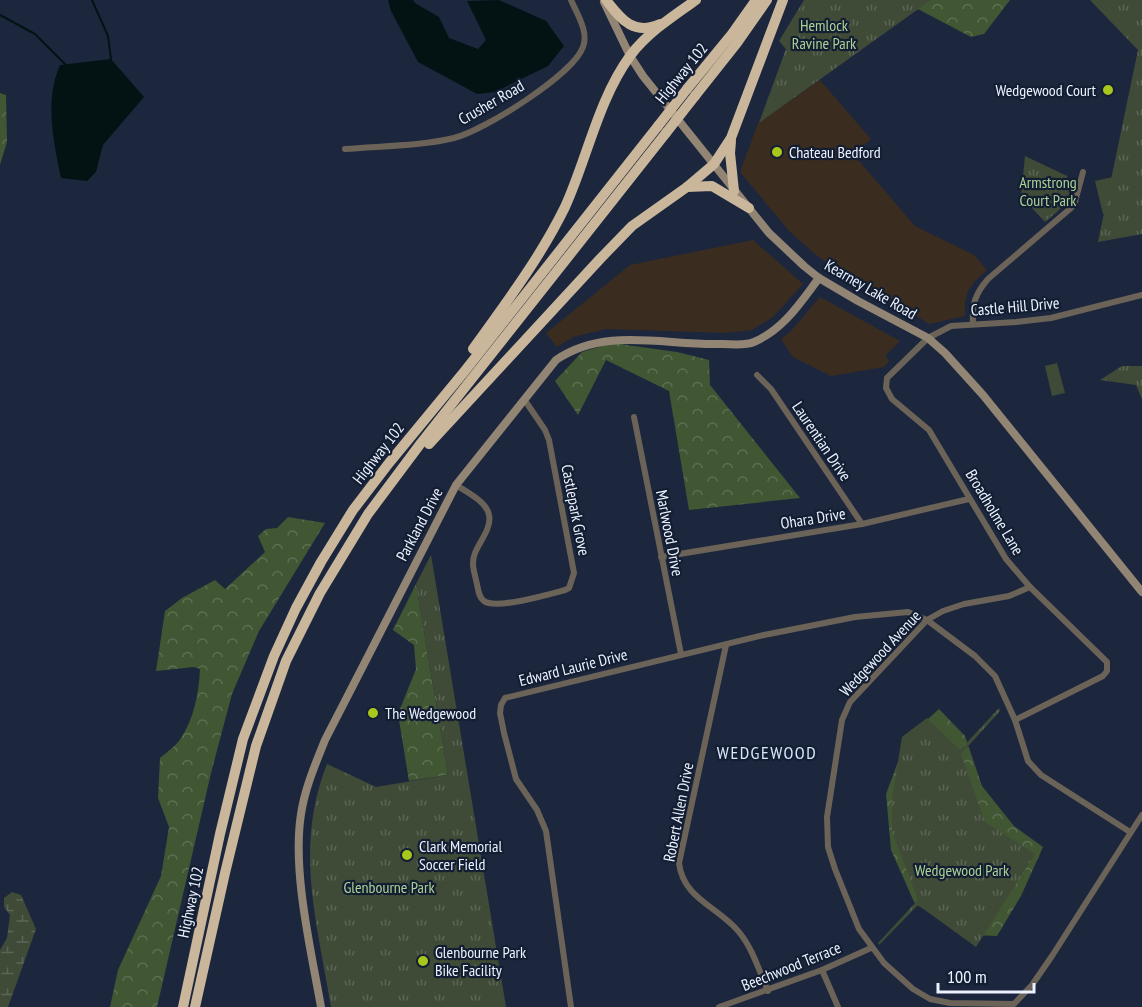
<svg xmlns="http://www.w3.org/2000/svg" width="1142" height="1007" font-family="'PT Sans Narrow',sans-serif">
<style>
.commercial{fill:#3b2c20}
.green{fill:#3f4b37}
.forest{fill:url(#forest-crowns)}
.wetland{fill:url(#wetland-marsh)}
.park{fill:url(#park-tufts)}
.water{fill:#031314}
.lines{fill:none;stroke-linecap:round;stroke-linejoin:round}
.stream{stroke:#031314;stroke-width:2}
.street{stroke:#6b6358;stroke-width:6}
.secondary{stroke:#928573;stroke-width:8}
.highway{stroke:#cab69a;stroke-width:10}
.highway-bridge{stroke:#cab69a;stroke-width:10}
.poi-dot{fill:#a8c71c;stroke:#131e33;stroke-width:2}
.labels{text-anchor:middle;dominant-baseline:central;stroke-width:4.5;stroke-linejoin:round;paint-order:stroke}
.park-label{font-size:16px;fill:#add295;stroke:#131e33}
.street-label{font-size:16px;fill:#ecf2ff;stroke:#131e33}
.poi-label{font-size:16px;fill:#ecf2ff;stroke:#131e33;text-anchor:start}
.neighbourhood-label{font-size:18px;letter-spacing:1.5px;fill:#d8e5fd;stroke:#131e33}
</style>
<defs>
<pattern id="forest-crowns" width="20" height="18" patternUnits="userSpaceOnUse" patternTransform="scale(1.5)"><rect width="20" height="18" fill="#415633"/><path d="M2 6a3 3 0 1 1 6 0M12 15a3 3 0 1 1 6 0" fill="none" stroke="#5d6f52"/></pattern>
<pattern id="wetland-marsh" width="20" height="14" patternUnits="userSpaceOnUse" patternTransform="scale(1.5)"><rect width="20" height="14" fill="#3f4b37"/><path d="M1 5h8M5 5V1M11 12h8M15 12V8" fill="none" stroke="#5b6555"/></pattern>
<pattern id="park-tufts" width="24" height="20" patternUnits="userSpaceOnUse" patternTransform="scale(1.5)"><rect width="24" height="20" fill="#3f4b37"/><path d="M3 7l-1-3M5 7V3M7 7l1-3M15 17l-1-3M17 17v-4M19 17l1-3" fill="none" stroke="#5b6555"/></pattern>
</defs>
<rect width="100%" height="100%" fill="#1c273e"/>
<g class="commercial">
<path d="M820,80l51,59 -17,16 61,71 59,29 13,15 -12,11 -7,10 -3,12v13l-36,8 -27,-17 -62,-35 -25,-18 -25,-22 -50,-60 18,-49z"/>
<path d="M753,240l50,44 -30,33 -21,13 -26,3 -120,-4 -33,8 -16,10 -11,-14 84,-68z"/>
<path d="M820,297l80,44 -15,15 4,5 -5,6 -53,9 -38,-19 -12,-18 10,-8z"/>
</g>
<g class="green">
<path d="M1130,173l9,33 -36,8 -8,-33z"/>
<path d="M1057,363l8,30 -13,3 -7,-30z"/>
</g>
<g class="forest">
<path d="M828,0h182l-26,34 -13,3 -57,-30z"/>
<path d="M0,93l6,2 1,47 -7,23z"/>
<path d="M612,343l65,9 32,8 1,25 90,113 -111,12 -20,-119 -63,-31 -28,55 -23,-34 27,-29z"/>
<path d="M288,517l37,6 -66,108 -27,63 -21,79 -54,234h-47l8,-37 43,-94 8,-49 -11,-29 2,-40c7,-6 16,-12 21,-20 13,-20 18,-45 19,-69l-6,-2 -38,4 9,-60 17,-13 33,-18 10,9 40,-37 -7,-16 8,-7 11,-1z"/>
<path d="M416,584l32,191 -39,6 -10,-61 1,-11 16,-40 -2,-24 -21,-15z"/>
<path d="M939,709l26,27 17,50 32,40 29,21 -22,49 -24,40 -25,-1 -57,-31 -24,-54 -5,-56 21,-56z"/>
</g>
<path class="wetland" d="M12,892l9,3 15,34 -28,78h-8v-57l7,-12 3,-23 -6,-8v-9z"/>
<g class="park">
<path d="M804,0h127l-172,123 27,-74 -7,-8z"/>
<path d="M1090,0h52v234l-44,8 40,-192z"/>
<path d="M1025,156l42,20c9,22 -6,33 -22,46l-24,-26z"/>
<path d="M1122,366h20v33l-6,-14 -36,-5z"/>
<path d="M431,555l75,452h-175c-14,-86 -37,-159 -4,-243l49,23 72,-12 -32,-191z"/>
<path d="M999,708l1,3 -39,43 24,68 50,32 -59,93 -58,-42 -39,40 -1,-2 40,-43 -26,-68v-33l10,-62 25,-19 33,32z"/>
</g>
<g class="water">
<path d="M388,0h25l2,3 24,14 10,21 29,11 8,-9 -19,-39 32,-1 47,21 18,25 -16,20 -53,26 -18,2 -59,-32 -27,-51z"/>
<path d="M111,59l33,38 -41,48 -7,27 -9,9 -26,-3c-7,-35 -17,-78 -1,-113z"/>
</g>
<g class="lines">
<g class="stream">
<path d="M92,0l16,36 3,23"/>
<path d="M0,15l35,19 30,30"/>
</g>
<g class="street">
<path d="M345,149c34,-3 77,-3 109,-11 29,-7 119,-63 129,-91 6,-15 -6,-33 -12,-47"/>
<path d="M973,323c-1,-19 2,-29 15,-44l83,-71 4,-6 8,-30"/>
<path d="M757,375l14,14 91,135"/>
<path d="M634,417l47,237"/>
<path d="M456,485c11,7 31,17 33,30 3,13 -10,27 -14,38 -4,10 -1,18 1,27 2,7 2,17 8,21 12,9 66,-7 81,-11l4,-2 5,-15 -25,-133 -4,-10 -21,-31"/>
<path d="M661,557l201,-33 107,-25"/>
<path d="M1030,587l-21,9 -45,8 -21,7 -16,9 -77,82 -8,18 -15,97 1,30 7,22 24,60 25,34 29,26 17,10 20,4 64,1 18,-19 20,-29 90,-141"/>
<path d="M726,645l-47,218c4,36 40,44 60,69 14,17 20,39 29,59"/>
<path d="M1015,720l88,-44 4,-5v-9l-77,-75 -24,-28 -77,-129 -37,-31 -6,-11 1,-10 41,-40 23,-12 65,-4 35,-4 91,-23"/>
<path d="M822,970l16,37"/>
<path d="M571,1007l-25,-176 -9,-21 -21,-31 -12,-46 -4,-20 1,-8 4,-7 259,-63 91,-18 53,-5 19,8 48,36 20,20 20,44 13,41 13,14 89,57"/>
<path d="M719,1007l103,-37 49,-22"/>
</g>
<g class="secondary">
<path d="M604,2l26,54 13,20 126,157 35,33 15,12 39,23 70,37 17,15 38,42 159,197"/>
<path d="M321,1007c-10,-57 -29,-136 -20,-193 4,-26 14,-49 24,-74l131,-255 100,-125c50,-34 109,-14 166,-16 10,0 23,2 32,-2 30,-13 46,-39 65,-64"/>
</g>
<g class="highway">
<path d="M606,0c15,19 27,36 54,24"/>
<path d="M687,89l45,-55 24,-34"/>
<path d="M695,96l42,-53 30,-43"/>
<path d="M731,141l-1,12 4,38"/>
<path d="M687,187l25,-1 37,22"/>
<path d="M473,349c33,-46 67,-91 92,-142 22,-48 33,-107 65,-151 16,-22 43,-40 66,-56"/>
<path d="M429,444l171,-185 32,-33 55,-39 27,-23 17,-26 52,-138"/>
<path d="M183,1007l37,-173 23,-95 31,-83 22,-48 25,-46 32,-52 36,-47 75,-91 194,-246"/>
<path d="M195,1007l30,-134 31,-127 30,-85 34,-68 48,-79 53,-71 245,-310"/>
</g>
<g class="highway-bridge">
<path d="M658,126l29,-37"/>
<path d="M666,133l29,-37"/>
</g>
</g>
<g class="poi-dot">
<circle cx="1108" cy="90" r="6"/>
<circle cx="777" cy="152" r="6"/>
<circle cx="373" cy="713" r="6"/>
<circle cx="407" cy="855" r="6"/>
<circle cx="423" cy="961" r="6"/>
</g>
<g class="labels">
<g class="park-label">
<text x="824" y="25">Hemlock<tspan x="824" dy="18">Ravine Park</tspan></text>
<text x="1048" y="182">Armstrong<tspan x="1048" dy="18">Court Park</tspan></text>
<text x="962" y="870">Wedgewood Park</text>
<text x="389" y="887">Glenbourne Park</text>
</g>
<g class="street-label">
<text transform="translate(681 73) rotate(-51)">Highway 102</text>
<text transform="translate(491 102) rotate(-30)">Crusher Road</text>
<text transform="translate(871 289) rotate(30)">Kearney Lake Road</text>
<text transform="translate(1015 306) rotate(-5)">Castle Hill Drive</text>
<text transform="translate(822 441) rotate(56)">Laurentian Drive</text>
<text transform="translate(378 453) rotate(-52)">Highway 102</text>
<text transform="translate(576 510) rotate(79)">Castlepark Grove</text>
<text transform="translate(995 512) rotate(59)">Broadholme Lane</text>
<text transform="translate(813 518) rotate(-9)">Ohara Drive</text>
<text transform="translate(419 524) rotate(-62)">Parkland Drive</text>
<text transform="translate(670 533) rotate(79)">Marlwood Drive</text>
<text transform="translate(880 653) rotate(-47)">Wedgewood Avenue</text>
<text transform="translate(573 667) rotate(-14)">Edward Laurie Drive</text>
<text transform="translate(678 812) rotate(-79)">Robert Allen Drive</text>
<text transform="translate(190 902) rotate(-78)">Highway 102</text>
<text transform="translate(791 966) rotate(-22)">Beechwood Terrace</text>
</g>
<g class="poi-label">
<text x="1096" y="90" text-anchor="end">Wedgewood Court</text>
<text x="789" y="152">Chateau Bedford</text>
<text x="385" y="713">The Wedgewood</text>
<text x="419" y="846">Clark Memorial<tspan x="419" dy="18">Soccer Field</tspan></text>
<text x="435" y="952">Glenbourne Park<tspan x="435" dy="18">Bike Facility</tspan></text>
</g>
<g class="neighbourhood-label">
<text x="767" y="752">WEDGEWOOD</text>
</g>
</g>
<path d="M938 983v9h96v-9" fill="none" stroke="#ecf2ff" stroke-width="3"/>
<text x="947" y="983" font-size="18" fill="#ecf2ff" stroke="#131e33" stroke-width="4.5" paint-order="stroke">100 m</text>
</svg>
